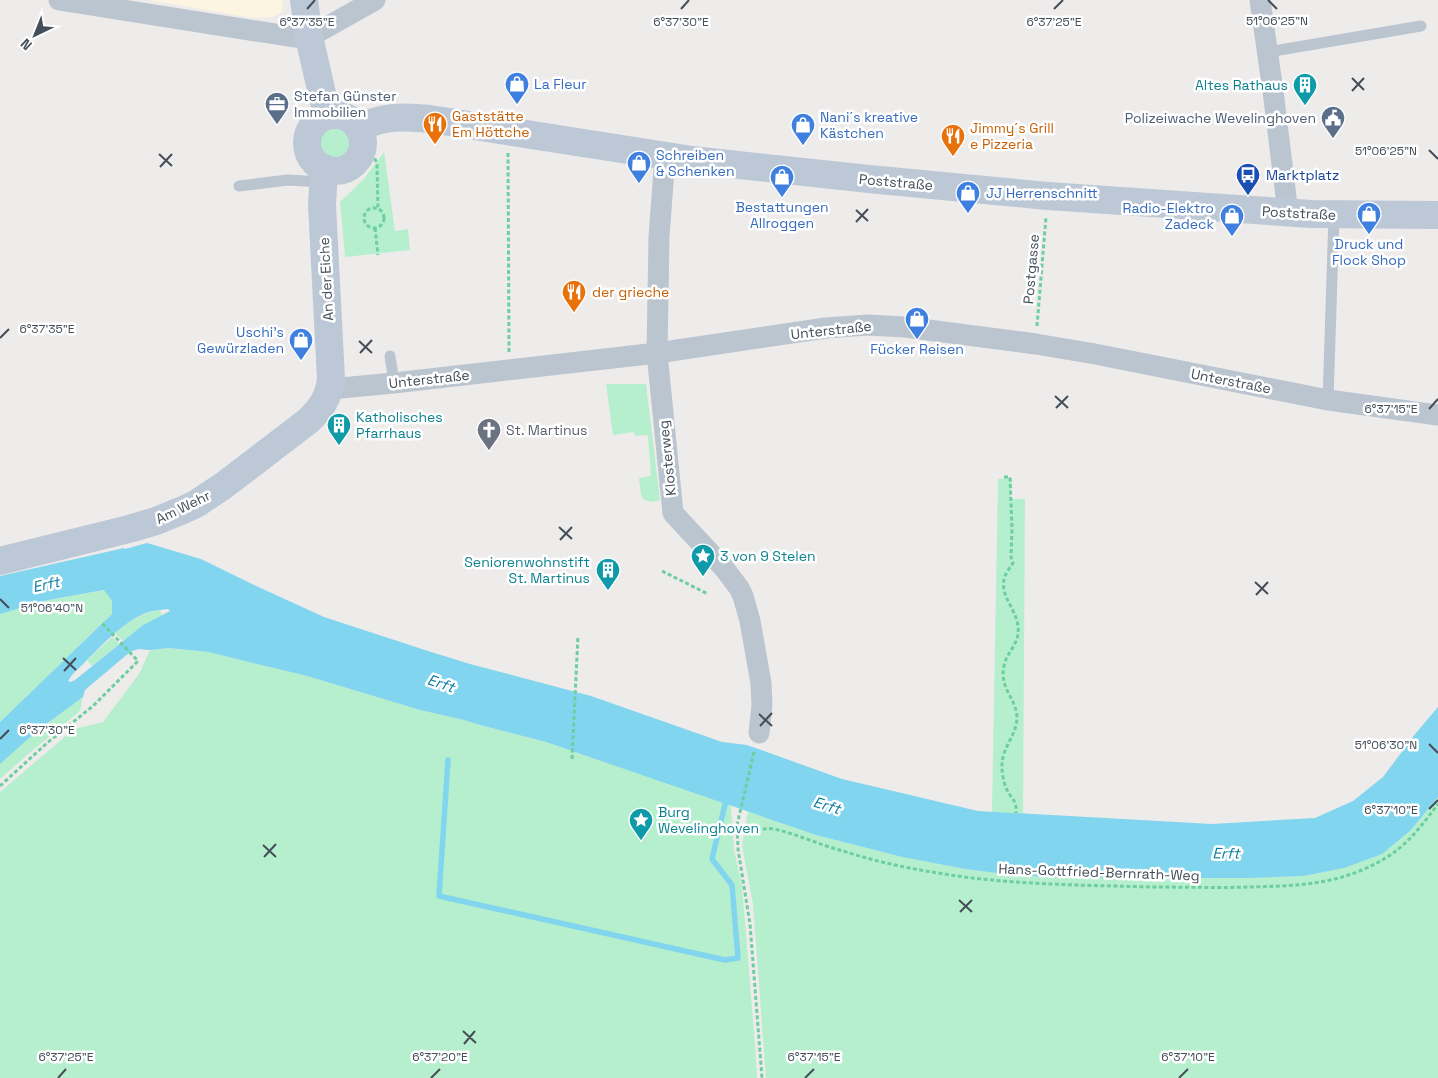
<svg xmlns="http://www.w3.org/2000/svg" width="1438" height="1078" font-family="'Space Grotesk',sans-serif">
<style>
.commercial{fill:#fcf5e1}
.green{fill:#b6efcd}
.water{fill:#81d5ee;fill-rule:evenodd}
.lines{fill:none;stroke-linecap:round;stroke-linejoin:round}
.stream{stroke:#81d5ee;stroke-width:5.5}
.path{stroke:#6dcea0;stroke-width:3;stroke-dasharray:4 2.5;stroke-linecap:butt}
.lane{stroke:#bbc5cf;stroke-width:11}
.street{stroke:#bbc5cf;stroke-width:21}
.secondary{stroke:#bcc8d6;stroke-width:28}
.ticks{fill:none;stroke:#434e59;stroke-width:2}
.labels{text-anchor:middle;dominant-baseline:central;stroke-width:5;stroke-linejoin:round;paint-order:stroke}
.shop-label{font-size:14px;fill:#366cbe;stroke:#fff;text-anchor:start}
.culture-label{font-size:14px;fill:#0d838f;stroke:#fff;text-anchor:start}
.service-label{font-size:14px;fill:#4e5e75;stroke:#fff;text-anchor:start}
.food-label{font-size:14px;fill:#c56008;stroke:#fff;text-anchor:start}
.transit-label{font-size:14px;fill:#164399;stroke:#fff;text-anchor:start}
.street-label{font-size:14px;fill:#434e59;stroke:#fff}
.worship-label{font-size:14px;fill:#5b616d;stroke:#fff;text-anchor:start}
.water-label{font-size:15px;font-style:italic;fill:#087da0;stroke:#fff}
.ticks-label{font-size:12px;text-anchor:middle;fill:#434e59;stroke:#fff;stroke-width:5;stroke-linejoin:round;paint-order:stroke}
</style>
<rect width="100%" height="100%" fill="#eeebeb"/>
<path class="commercial" d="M148,0h135l-1,12 -10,5 -19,1z"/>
<g class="green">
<circle cx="335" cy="144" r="15"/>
<path d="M384,152l11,79 13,-2 2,21 -65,7 -5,-55 24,-23z"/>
<path d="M606,384h40l14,116 -7,2 -9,-2 -3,-5 -2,-17 12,-2 -3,-41 -13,1 -1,-4 -21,3z"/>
<path d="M1012,478l-1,21h14l-2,315 -31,-2 6,-333z"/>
<path d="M105,590l7,11v13l-112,108v-108l48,-14z"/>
<path d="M160,610l2,5 -19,10 -20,16 -8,-8c14,-12 27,-20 45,-23z"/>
<path d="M112,637l7,7 -27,22 -5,-6z"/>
<path d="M169,648l39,4 99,24 113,34 44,10 16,5 66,17 185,63 3,45 8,36 13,158 2,34h-757v-286l74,-63 29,-7 36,-48 11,-24z"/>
<path d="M83,697l-3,14 -47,39 -33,29v-15c25,-26 54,-46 83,-67z"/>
<path d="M1438,797v281h-672l-13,-174 -11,-58 6,-35 68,24 86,22 63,12 46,6 52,3h185l56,-2 40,-8 67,-38z"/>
</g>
<path class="water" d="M147,543l54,16 51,25 72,33 104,34 42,13 121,32 131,46 25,3 95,34 136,32 234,13 103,-6 38,-17 30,-24 33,-44 22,-26v90l-27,33 -29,24 -38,14 -40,8 -56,2h-185l-52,-3 -46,-6 -63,-12 -86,-22 -270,-93 -66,-17 -16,-5 -44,-10 -113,-34 -99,-24 -39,-4 -19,2 -12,-1 -8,3 -45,38 -2,7 -45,33 -38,34v-42l112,-108v-13l-8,-11 -56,10 -48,14v-38l124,-28 1,1zM168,609l2,2 -27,14 -68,55 -4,2 -3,-1 4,-6c21,-20 50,-55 77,-63 6,-2 13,-2 19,-3z"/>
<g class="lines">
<path class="stream" d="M448,760l-9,136 286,64 13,-2 -6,-73 -20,-26 15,-63"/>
<g class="path">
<path d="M367,148l7,8 3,9 1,44"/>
<path d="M508,153l1,199"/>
<circle cx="374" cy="218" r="10"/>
<path d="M375,228l3,27"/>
<path d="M1037,326l9,-109"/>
<path d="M1004,477h6l2,52 -1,28 2,6c-3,4 -6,9 -8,13 -7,19 12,33 13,51 2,17 -11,24 -14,39 -5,22 12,32 13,51 0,19 -16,31 -15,50 0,7 2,17 5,23 5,10 10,10 9,23"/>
<path d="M662,571l46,23"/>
<path d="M754,752l-17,73 1,24 12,75 12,154"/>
<path d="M572,759l6,-123"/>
<path d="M0,786l47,-43 46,-37 45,-45 -36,-38"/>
<path d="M737,825c7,2 15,4 22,4 6,0 10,-1 15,0 23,5 46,16 69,22 31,10 63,17 95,22 71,12 143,12 215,14 33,0 65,1 98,0 38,-1 76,-2 111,-17 38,-16 52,-34 76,-66"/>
</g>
<g class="lane">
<path d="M1268,52l153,-26"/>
<path d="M239,186l49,-6 35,2"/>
<path d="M390,356l4,27"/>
<path d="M1328,400l6,-185"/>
</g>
<g class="street">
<path d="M59,0l235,37h15l66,-37"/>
<path d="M1260,0l13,91 15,122"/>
<path d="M665,156l-6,81 -2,116 16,160 51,55 15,20 4,8 7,25 11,62 1,22 -3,28"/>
<path d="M330,389l64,-6 263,-30 169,-25 41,-3 38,2 131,17 59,10 233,46 110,15"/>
</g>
<g class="secondary">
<path d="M304,0l5,37 18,78"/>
<circle cx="335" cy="143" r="28"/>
<path d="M358,128c26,-12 44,-12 72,-9l262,41 177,19 179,17 263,18 127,1"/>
<path d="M0,561l129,-32 27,-8 27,-11 13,-6 27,-18 85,-65c13,-12 21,-24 23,-42l-9,-174 2,-37"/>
</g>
</g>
<path class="ticks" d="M1268,0l9,9M307,9l8,-9M681,9l8,-9M1054,9l9,-9M1352,78l12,12M1352,91l12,-13M1429,150l9,9M159,154l13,12M160,167l12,-13M856,210l12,11M856,222l12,-13M0,338l9,-9M359,341l13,12M360,353l12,-13M1055,396l13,12M1056,408l12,-12M1429,409l9,-10M559,527l13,12M560,540l12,-13M1255,582l13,12M1256,595l12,-13M0,599l9,9M63,658l13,12M64,671l12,-13M759,714l13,12M760,726l12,-13M0,739l9,-9M1429,744l9,9M1429,809l9,-9M263,845l13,12M264,857l12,-13M959,900l13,12M960,912l12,-12M463,1031l13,12M464,1044l11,-13M58,1078l8,-9M431,1078l9,-9M805,1078l9,-9M1179,1078l9,-9"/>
<defs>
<symbol id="shop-pin" viewBox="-11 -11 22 30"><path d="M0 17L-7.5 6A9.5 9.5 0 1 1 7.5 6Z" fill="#3f7fe0" stroke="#fff"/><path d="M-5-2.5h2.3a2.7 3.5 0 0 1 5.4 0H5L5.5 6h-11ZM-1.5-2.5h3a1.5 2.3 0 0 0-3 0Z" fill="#fff"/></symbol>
<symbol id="building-pin" viewBox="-11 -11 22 30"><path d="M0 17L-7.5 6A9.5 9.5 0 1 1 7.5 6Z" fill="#0f9aa8" stroke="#fff"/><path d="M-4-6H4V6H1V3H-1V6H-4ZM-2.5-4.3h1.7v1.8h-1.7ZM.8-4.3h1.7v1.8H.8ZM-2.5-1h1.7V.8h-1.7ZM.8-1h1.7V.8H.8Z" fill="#fff"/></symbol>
<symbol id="office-pin" viewBox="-11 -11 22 30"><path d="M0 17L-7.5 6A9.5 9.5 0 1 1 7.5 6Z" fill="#5c6f8a" stroke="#fff"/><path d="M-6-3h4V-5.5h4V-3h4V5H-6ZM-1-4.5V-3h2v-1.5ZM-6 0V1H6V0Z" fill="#fff"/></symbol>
<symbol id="civic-pin" viewBox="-11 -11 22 30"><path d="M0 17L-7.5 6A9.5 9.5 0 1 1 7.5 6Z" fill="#5c6f8a" stroke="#fff"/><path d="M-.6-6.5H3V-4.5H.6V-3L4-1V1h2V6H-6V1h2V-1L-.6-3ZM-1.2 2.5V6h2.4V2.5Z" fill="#fff"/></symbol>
<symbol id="restaurant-pin" viewBox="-11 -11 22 30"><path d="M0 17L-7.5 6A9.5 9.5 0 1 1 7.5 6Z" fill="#e8710a" stroke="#fff"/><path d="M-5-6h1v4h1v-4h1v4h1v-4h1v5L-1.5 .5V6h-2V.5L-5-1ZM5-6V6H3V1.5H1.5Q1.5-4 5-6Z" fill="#fff"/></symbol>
<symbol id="bus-pin" viewBox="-11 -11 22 30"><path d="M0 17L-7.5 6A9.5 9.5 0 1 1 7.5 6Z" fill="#1a4fb4" stroke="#fff"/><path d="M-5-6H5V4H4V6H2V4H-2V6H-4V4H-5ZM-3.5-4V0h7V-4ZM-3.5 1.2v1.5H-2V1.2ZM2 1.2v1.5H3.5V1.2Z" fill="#fff"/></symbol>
<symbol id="church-pin" viewBox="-11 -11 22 30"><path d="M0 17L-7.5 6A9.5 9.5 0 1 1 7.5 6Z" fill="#6b7280" stroke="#fff"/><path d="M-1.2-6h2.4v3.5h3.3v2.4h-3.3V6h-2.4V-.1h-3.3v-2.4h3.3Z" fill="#fff"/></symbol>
<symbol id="sight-pin" viewBox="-11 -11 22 30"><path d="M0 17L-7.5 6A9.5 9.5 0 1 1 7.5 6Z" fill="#0f9aa8" stroke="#fff"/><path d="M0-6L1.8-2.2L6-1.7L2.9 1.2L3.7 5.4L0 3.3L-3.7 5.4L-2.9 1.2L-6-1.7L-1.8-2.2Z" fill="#fff"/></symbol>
</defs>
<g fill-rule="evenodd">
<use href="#shop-pin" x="503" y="70" width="28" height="38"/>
<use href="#building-pin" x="1291" y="71" width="28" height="38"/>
<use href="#office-pin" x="263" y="90" width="28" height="38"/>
<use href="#civic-pin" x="1319" y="104" width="28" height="38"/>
<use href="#restaurant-pin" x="421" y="110" width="28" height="38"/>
<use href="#shop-pin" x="789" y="111" width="28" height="38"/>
<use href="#restaurant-pin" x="939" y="122" width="28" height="38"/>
<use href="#shop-pin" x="625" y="149" width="28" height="38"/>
<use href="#bus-pin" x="1234" y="161" width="28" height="38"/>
<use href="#shop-pin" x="768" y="163" width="28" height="38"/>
<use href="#shop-pin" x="954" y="179" width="28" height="38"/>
<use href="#shop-pin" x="1355" y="200" width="28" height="38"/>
<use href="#shop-pin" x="1218" y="202" width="28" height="38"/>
<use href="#restaurant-pin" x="560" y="278" width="28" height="38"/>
<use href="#shop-pin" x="903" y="305" width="28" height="38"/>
<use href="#shop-pin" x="287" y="326" width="28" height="38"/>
<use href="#building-pin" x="325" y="411" width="28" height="38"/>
<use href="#church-pin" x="475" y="416" width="28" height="38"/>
<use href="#sight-pin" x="689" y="542" width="28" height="38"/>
<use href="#building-pin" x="594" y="556" width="28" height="38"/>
<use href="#sight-pin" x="627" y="806" width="28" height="38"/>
</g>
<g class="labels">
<g class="shop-label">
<text x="534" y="84">La Fleur</text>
<text x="820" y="117">Nani´s kreative<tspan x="820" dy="16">Kästchen</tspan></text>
<text x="656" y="155">Schreiben<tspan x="656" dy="16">&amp; Schenken</tspan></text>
<text x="986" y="193">JJ Herrenschnitt</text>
<text x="782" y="207" text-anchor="middle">Bestattungen<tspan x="782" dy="16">Allroggen</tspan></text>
<text x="1214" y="208" text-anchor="end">Radio-Elektro<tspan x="1214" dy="16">Zadeck</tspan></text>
<text x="1369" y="244" text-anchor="middle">Druck und<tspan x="1369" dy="16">Flock Shop</tspan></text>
<text x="284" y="332" text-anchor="end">Uschi's<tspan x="284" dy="16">Gewürzladen</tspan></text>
<text x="917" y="349" text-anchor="middle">Fücker Reisen</text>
</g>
<g class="culture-label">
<text x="1288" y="85" text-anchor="end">Altes Rathaus</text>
<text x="356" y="417">Katholisches<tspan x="356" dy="16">Pfarrhaus</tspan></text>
<text x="720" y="556">3 von 9 Stelen</text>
<text x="590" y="562" text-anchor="end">Seniorenwohnstift<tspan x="590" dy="16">St. Martinus</tspan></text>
<text x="658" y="812">Burg<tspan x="658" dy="16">Wevelinghoven</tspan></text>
</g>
<g class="service-label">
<text x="294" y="96">Stefan Günster<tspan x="294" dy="16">Immobilien</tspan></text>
<text x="1316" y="118" text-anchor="end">Polizeiwache Wevelinghoven</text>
</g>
<g class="food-label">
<text x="452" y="116">Gaststätte<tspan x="452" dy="16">Em Höttche</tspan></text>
<text x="970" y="128">Jimmy´s Grill<tspan x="970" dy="16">e Pizzeria</tspan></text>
<text x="592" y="292">der grieche</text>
</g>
<g class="transit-label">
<text x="1266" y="175">Marktplatz</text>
</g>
<g class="street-label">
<text transform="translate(896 182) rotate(5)">Poststraße</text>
<text transform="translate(1299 213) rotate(3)">Poststraße</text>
<text transform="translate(1031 269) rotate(-85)">Postgasse</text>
<text transform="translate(326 279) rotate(-93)">An der Eiche</text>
<text transform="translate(831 330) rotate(-6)">Unterstraße</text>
<text transform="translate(429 379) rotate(-6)">Unterstraße</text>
<text transform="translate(1231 381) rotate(11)">Unterstraße</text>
<text transform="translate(667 458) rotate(-96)">Klosterweg</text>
<text transform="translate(183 507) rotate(-26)">Am Wehr</text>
<text transform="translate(1099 872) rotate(2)">Hans-Gottfried-Bernrath-Weg</text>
</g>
<g class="worship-label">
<text x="506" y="430">St. Martinus</text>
</g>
<g class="water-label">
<text transform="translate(46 584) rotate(-12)">Erft</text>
<text transform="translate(441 683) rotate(19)">Erft</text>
<text transform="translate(827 805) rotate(17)">Erft</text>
<text transform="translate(1226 853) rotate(1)">Erft</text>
</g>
</g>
<g class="ticks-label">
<text x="1277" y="25">51°06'25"N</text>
<text x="1054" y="26">6°37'25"E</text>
<text x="307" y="26">6°37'35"E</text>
<text x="681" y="26">6°37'30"E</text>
<text x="1386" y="155">51°06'25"N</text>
<text x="47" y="333">6°37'35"E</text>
<text x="1391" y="413">6°37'15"E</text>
<text x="52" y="612">51°06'40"N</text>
<text x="47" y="734">6°37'30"E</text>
<text x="1386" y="749">51°06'30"N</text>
<text x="1391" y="814">6°37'10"E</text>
<text x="66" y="1061">6°37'25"E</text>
<text x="440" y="1061">6°37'20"E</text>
<text x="814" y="1061">6°37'15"E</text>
<text x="1188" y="1061">6°37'10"E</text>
</g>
<g transform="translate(35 35) rotate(223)" stroke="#ffffff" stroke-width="4" paint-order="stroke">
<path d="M0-4L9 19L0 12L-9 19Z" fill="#434e59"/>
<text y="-8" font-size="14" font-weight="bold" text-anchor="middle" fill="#434e59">N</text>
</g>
</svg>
